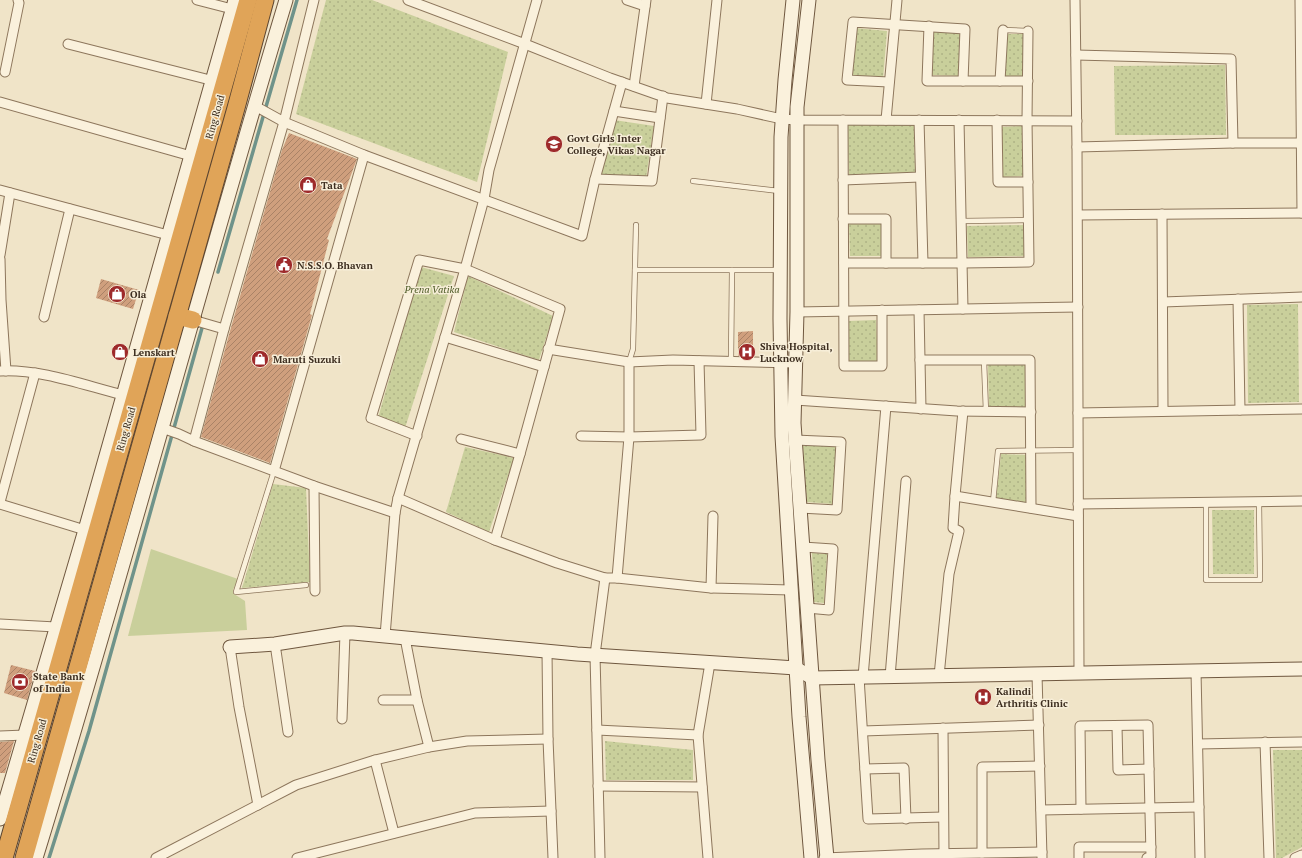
<svg xmlns="http://www.w3.org/2000/svg" width="1302" height="858" font-family="'PT Serif',serif">
<style>
.grass{fill:#c9cf9b}
.park{fill:url(#park-dots)}
.lines{fill:none;stroke-linecap:round;stroke-linejoin:round}
.stream{stroke:#6f938a;stroke-width:3.5}
.building{fill:url(#building-hatch)}
.lane-casing{stroke:#8d765c;stroke-width:6}
.street-casing{stroke:#8d765c;stroke-width:11}
.secondary-casing{stroke:#6f573f;stroke-width:15}
.highway-casing{stroke:#5b4430;stroke-width:19}
.lane{stroke:#faf1dc;stroke-width:4.5}
.street{stroke:#faf1dc;stroke-width:9}
.secondary{stroke:#faf1dc;stroke-width:13}
.highway{stroke:#e0a458;stroke-width:17}
.labels{text-anchor:middle;dominant-baseline:central;stroke-width:3;stroke-linejoin:round;paint-order:stroke}
.street-label{font-size:10px;fill:#3d2e20;stroke:#f7eed8}
.poi-label{font-size:10px;font-weight:bold;fill:#3d2e20;stroke:#f7eed8;text-anchor:start}
.park-label{font-size:10px;font-style:italic;fill:#4d5a26;stroke:#f7eed8}
</style>
<defs>
<pattern id="park-dots" width="8" height="8" patternUnits="userSpaceOnUse"><rect width="8" height="8" fill="#c9cf9b"/><path d="M2 2h.1M6 6h.1" fill="none" stroke="#aeb285" stroke-width="1.8" stroke-linecap="round"/></pattern>
<pattern id="building-hatch" width="6" height="6" patternUnits="userSpaceOnUse"><rect width="6" height="6" fill="#cf9f7d"/><path d="M-1 1l2-2M0 6l6-6M5 7l2-2" fill="none" stroke="#a98266"/></pattern>
</defs>
<rect width="100%" height="100%" fill="#f0e4c8"/>
<path class="grass" d="M151,549l87,30 -5,11 1,4 11,7 2,29 -119,6z"/>
<g class="park">
<path d="M326,0h46l136,52 -31,130 -181,-68z"/>
<path d="M855,28l32,3 -4,48 -31,-3z"/>
<path d="M933,32h29l-2,44 -28,-1z"/>
<path d="M1005,34h21l-1,43h-20z"/>
<path d="M1225,65l1,70h-111l-1,-69z"/>
<path d="M614,120l40,6 -8,52 -45,-2z"/>
<path d="M914,124l1,49 -66,2 -2,-50z"/>
<path d="M1023,126l1,50 -22,1 -2,-50z"/>
<path d="M849,224h32l1,32h-32z"/>
<path d="M1024,225l1,31 -57,1 -1,-31z"/>
<path d="M421,267l33,9 -49,152 -27,-10z"/>
<path d="M468,276l85,40 -14,44 -85,-28z"/>
<path d="M1298,304l1,98 -51,1 -1,-98z"/>
<path d="M876,320l2,41 -29,1 -1,-41z"/>
<path d="M988,365h37l1,42h-37z"/>
<path d="M803,446h33l-3,58 -26,-2z"/>
<path d="M465,447l49,11 -25,74 -43,-20z"/>
<path d="M1001,454l27,1 -1,48 -31,-4z"/>
<path d="M273,484l33,4 4,94 -68,6z"/>
<path d="M1212,510h42v64h-41z"/>
<path d="M812,553l15,1 -3,49 -10,-1z"/>
<path d="M605,741l88,9v30h-87z"/>
<path d="M1273,750h29v97l-20,11h-6z"/>
</g>
<g class="lines">
<g class="stream">
<path d="M218,272l79,-272"/>
<path d="M49,858l40,-127 113,-403"/>
</g>
</g>
<g class="building">
<path d="M289,133l68,26 -30,80 2,1 -19,74 2,1 -42,148 -69,-26 29,-106 52,-181z"/>
<path d="M101,279l38,11 -6,19 -37,-11z"/>
<path d="M753,331v25h-15v-24z"/>
<path d="M11,665l24,6 -8,29 -23,-7z"/>
<path d="M14,741l-9,32h-5v-31z"/>
</g>
<g class="lines">
<defs>
<g id="lane">
<path d="M1003,30l25,1"/>
<path d="M693,181l86,10"/>
<path d="M961,221l67,-1"/>
<path d="M635,270h144"/>
<path d="M731,361l1,-91"/>
<path d="M984,361l2,51"/>
<path d="M629,362l4,-13 3,-124"/>
<path d="M274,471l-38,121 70,-7"/>
<path d="M993,502l5,-51 80,-1"/>
<path d="M1206,502v78h54l-1,-78"/>
</g>
<g id="street">
<path d="M197,0l35,9"/>
<path d="M408,0l117,44 85,34 57,20 70,11 45,10 15,1 280,1"/>
<path d="M627,0l18,6"/>
<path d="M1075,0l2,147 2,526"/>
<path d="M1300,0l2,213"/>
<path d="M929,26l-2,55h101"/>
<path d="M68,44l150,38"/>
<path d="M1076,55l155,4 2,84"/>
<path d="M5,72l14,-69 -1,-3"/>
<path d="M1000,81l3,-51"/>
<path d="M889,82l-42,-2 6,-58 112,7 -2,52"/>
<path d="M634,86l12,-86"/>
<path d="M0,102l191,54"/>
<path d="M706,104l11,-104"/>
<path d="M255,106l29,16 80,33 218,81 13,-57 27,-97"/>
<path d="M614,111l46,7"/>
<path d="M843,120l1,246h38v-56"/>
<path d="M886,120l11,-120"/>
<path d="M919,120l4,143"/>
<path d="M959,120l4,189"/>
<path d="M997,120l1,62h30"/>
<path d="M1077,147l156,-4h68"/>
<path d="M595,179l57,2 11,-85"/>
<path d="M843,180l77,-3"/>
<path d="M0,190l168,45"/>
<path d="M1162,214l1,197"/>
<path d="M1078,215l224,-2"/>
<path d="M843,219h43v44"/>
<path d="M0,255l10,-62"/>
<path d="M0,259l1,41 5,71"/>
<path d="M844,263h118l67,-1 -2,-142 1,-89"/>
<path d="M1238,299l2,111"/>
<path d="M1163,302l139,-5"/>
<path d="M919,310l2,99"/>
<path d="M797,312l281,-5"/>
<path d="M44,317l26,-108"/>
<path d="M193,320l31,9"/>
<path d="M445,337l99,30"/>
<path d="M548,349l81,13 44,-2 123,3"/>
<path d="M920,360h110l1,148"/>
<path d="M0,371c41,-2 83,14 123,24"/>
<path d="M795,400l162,11 74,1"/>
<path d="M963,411l-8,85 123,20"/>
<path d="M1078,413l224,-4"/>
<path d="M162,428l17,6 15,7 120,45 81,27"/>
<path d="M417,436l-46,-18 48,-158 46,9 95,40 -40,145 -25,86"/>
<path d="M581,436l48,1 72,-2 -2,-74"/>
<path d="M461,439l59,15"/>
<path d="M795,440l46,2 -4,68 -37,-2"/>
<path d="M194,441l30,-112 60,-207 30,-122"/>
<path d="M274,471l90,-316"/>
<path d="M314,486l1,105"/>
<path d="M398,498l97,42 62,23 48,15h12l94,10 80,2"/>
<path d="M0,502l35,-129"/>
<path d="M0,504l85,26"/>
<path d="M1078,504l224,-3"/>
<path d="M803,547l30,2 -4,61 -22,-2"/>
<path d="M617,578l12,-141v-75"/>
<path d="M711,588l2,-72"/>
<path d="M0,624l56,3"/>
<path d="M385,636l10,-123 3,-15 67,-229 19,-70 5,-29 48,-170"/>
<path d="M405,638l12,62 12,47"/>
<path d="M275,644l13,88"/>
<path d="M230,647l9,60 19,98"/>
<path d="M547,651l1,88 5,119"/>
<path d="M1196,671l4,187"/>
<path d="M1037,674l5,183"/>
<path d="M939,676l10,-102 10,-43 -6,-3 2,-32"/>
<path d="M859,677l9,142 75,-2"/>
<path d="M863,677l23,-271"/>
<path d="M890,677l16,-196"/>
<path d="M383,700h34"/>
<path d="M342,719l3,-86"/>
<path d="M1117,726l1,44 31,-1"/>
<path d="M943,728l1,126"/>
<path d="M597,730l101,5"/>
<path d="M863,731l176,-6"/>
<path d="M0,736l25,-1"/>
<path d="M1265,742l4,116"/>
<path d="M1198,744l104,-2"/>
<path d="M375,760l19,73"/>
<path d="M865,769l39,-1 2,51"/>
<path d="M598,786l104,1"/>
<path d="M1081,809l-1,-83 68,-1 3,131 -4,2"/>
<path d="M1041,810l158,-3"/>
<path d="M982,853v-86l58,-1"/>
<path d="M156,858l140,-73 79,-25 54,-13 38,-6 81,-2"/>
<path d="M297,858l178,-45 76,-2"/>
<path d="M600,858l-5,-203 10,-77"/>
<path d="M708,858l-10,-123 12,-72"/>
<path d="M824,858l98,-4 120,-2"/>
<path d="M1079,858v-11h72"/>
<path d="M1295,858l7,-3"/>
</g>
<g id="secondary">
<path d="M793,0l-8,80 -4,57 -1,182 2,117 17,281 12,141"/>
<path d="M809,0l-12,107v205l-3,111 24,337 9,98"/>
<path d="M230,647l45,-3 70,-11h8l224,21 219,14 16,10 490,-9"/>
<path d="M0,819l85,-289 150,-530"/>
<path d="M36,858c88,-285 164,-573 250,-858"/>
</g>
<g id="highway">
<path d="M177,316l16,4"/>
<path d="M4,858l244,-858"/>
<path d="M24,858l212,-750 29,-108"/>
</g>
</defs>
<use href="#lane" class="lane-casing"/>
<use href="#street" class="street-casing"/>
<use href="#secondary" class="secondary-casing"/>
<use href="#highway" class="highway-casing"/>
<use href="#lane" class="lane"/>
<use href="#street" class="street"/>
<use href="#secondary" class="secondary"/>
<use href="#highway" class="highway"/>
</g>
<defs>
<symbol id="university-disc" viewBox="-11 -11 22 22"><circle r="9.5" fill="#9e2a2b" stroke="#f7eed8"/><path d="M0-5L7-2L0 1L-7-2ZM-4 1L0 2.5L4 1V4Q0 6-4 4Z" fill="#fff"/></symbol>
<symbol id="shop-disc" viewBox="-11 -11 22 22"><circle r="9.5" fill="#9e2a2b" stroke="#f7eed8"/><path d="M-5-2.5h2.3a2.7 3.5 0 0 1 5.4 0H5L5.5 6h-11ZM-1.5-2.5h3a1.5 2.3 0 0 0-3 0Z" fill="#fff"/></symbol>
<symbol id="civic-disc" viewBox="-11 -11 22 22"><circle r="9.5" fill="#9e2a2b" stroke="#f7eed8"/><path d="M-.6-6.5H3V-4.5H.6V-3L4-1V1h2V6H-6V1h2V-1L-.6-3ZM-1.2 2.5V6h2.4V2.5Z" fill="#fff"/></symbol>
<symbol id="hospital-disc" viewBox="-11 -11 22 22"><circle r="9.5" fill="#9e2a2b" stroke="#f7eed8"/><path d="M-5-5h3v3.5h4V-5h3V5h-3V1.5h-4V5h-3Z" fill="#fff"/></symbol>
<symbol id="bank-disc" viewBox="-11 -11 22 22"><circle r="9.5" fill="#9e2a2b" stroke="#f7eed8"/><path d="M-6-4H6V4H-6ZM0-2.3a2.3 2.3 0 1 0 0 4.6a2.3 2.3 0 1 0 0-4.6Z" fill="#fff"/></symbol>
</defs>
<g fill-rule="evenodd">
<use href="#university-disc" x="544" y="134" width="20" height="20"/>
<use href="#shop-disc" x="298" y="175" width="20" height="20"/>
<use href="#civic-disc" x="274" y="255" width="20" height="20"/>
<use href="#shop-disc" x="107" y="284" width="20" height="20"/>
<use href="#shop-disc" x="110" y="342" width="20" height="20"/>
<use href="#hospital-disc" x="737" y="342" width="20" height="20"/>
<use href="#shop-disc" x="250" y="349" width="20" height="20"/>
<use href="#bank-disc" x="10" y="672" width="20" height="20"/>
<use href="#hospital-disc" x="973" y="687" width="20" height="20"/>
</g>
<g class="labels">
<g class="street-label">
<text transform="translate(215 117) rotate(-74)">Ring Road</text>
<text transform="translate(126 429) rotate(-74)">Ring Road</text>
<text transform="translate(37 741) rotate(-74)">Ring Road</text>
</g>
<g class="poi-label">
<text x="567" y="138">Govt Girls Inter<tspan x="567" dy="12">College, Vikas Nagar</tspan></text>
<text x="321" y="185">Tata</text>
<text x="297" y="265">N.S.S.O. Bhavan</text>
<text x="130" y="294">Ola</text>
<text x="760" y="346">Shiva Hospital,<tspan x="760" dy="12">Lucknow</tspan></text>
<text x="133" y="352">Lenskart</text>
<text x="273" y="359">Maruti Suzuki</text>
<text x="33" y="676">State Bank<tspan x="33" dy="12">of India</tspan></text>
<text x="996" y="691">Kalindi<tspan x="996" dy="12">Arthritis Clinic</tspan></text>
</g>
<g class="park-label">
<text x="432" y="289">Prena Vatika</text>
</g>
</g>
</svg>
